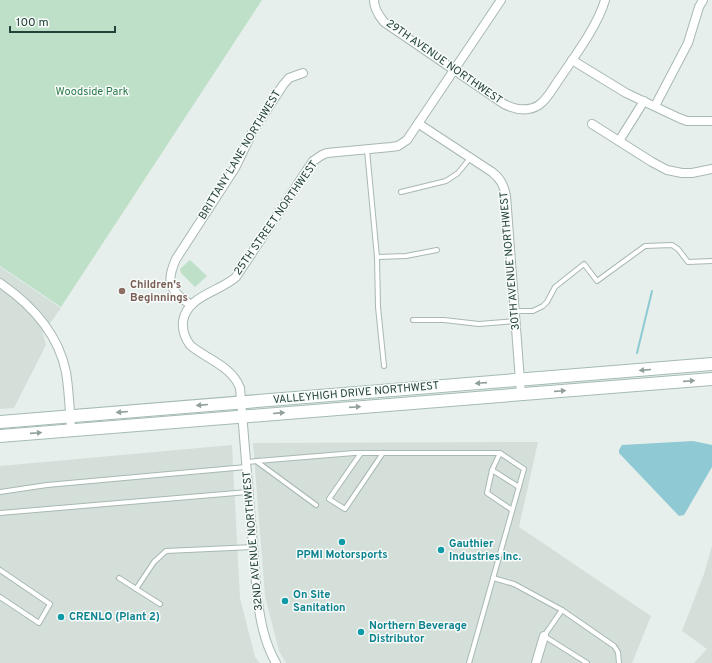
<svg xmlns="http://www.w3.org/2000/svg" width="712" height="663" font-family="Overpass,sans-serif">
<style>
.built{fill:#d4dfda}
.green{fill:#bfe0c8}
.water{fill:#8ec9d4}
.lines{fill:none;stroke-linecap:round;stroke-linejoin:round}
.stream{stroke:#8ec9d4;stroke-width:2}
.service-casing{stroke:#a8b8b2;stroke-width:6}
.minor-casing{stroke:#a8b8b2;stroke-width:10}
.secondary-casing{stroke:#a4bbb3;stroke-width:14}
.service{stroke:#fff;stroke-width:4}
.minor{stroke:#fff;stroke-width:8}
.secondary{stroke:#fff;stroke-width:12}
.oneway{fill:#92a09c}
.education-dot{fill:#8d6e63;stroke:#f7fbf9;stroke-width:1.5}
.culture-dot{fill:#0f9aa8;stroke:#f7fbf9;stroke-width:1.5}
.labels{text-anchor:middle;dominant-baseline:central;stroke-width:3;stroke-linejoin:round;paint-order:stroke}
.street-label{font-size:11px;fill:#24423a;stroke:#f7fbf9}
.park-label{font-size:11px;fill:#2d7a4b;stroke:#f7fbf9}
.education-label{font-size:11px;font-weight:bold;fill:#785e54;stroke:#f7fbf9;text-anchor:start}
.culture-label{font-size:11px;font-weight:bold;fill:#0d838f;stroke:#f7fbf9;text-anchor:start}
</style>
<rect width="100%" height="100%" fill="#e6efeb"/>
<g class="built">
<path d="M0,267l61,41 -18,25 3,12 -32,63 -14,1z"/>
<path d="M538,442l-19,85 132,89 -19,47h-346l-7,-12 -14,-55 -12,-153z"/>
<path d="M232,445l8,153 15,59 5,6h-260v-197z"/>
<path d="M712,546v117h-18l13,-14 -25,-18 22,-57z"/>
</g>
<g class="green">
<path d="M0,0h262l-201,307 -61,-41z"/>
<path d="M190,260l17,16 -12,11 -14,-14 -1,-4z"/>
</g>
<path class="water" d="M693,441l19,4v22l-28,48 -5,1 -60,-63v-3l3,-5z"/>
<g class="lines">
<path class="stream" d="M637,353l15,-62"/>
<defs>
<g id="service">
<path d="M367,150l10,107 1,50 6,59"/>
<path d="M401,192l45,-11 12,-8 12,-15"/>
<path d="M377,257l29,-1 31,-6"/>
<path d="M515,311h18l10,-5 4,-4 8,-15 29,-23 13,17 48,-35 27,-1 6,4 10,13 24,-1"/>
<path d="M413,320h31l35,4 36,-3"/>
<path d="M361,453l-32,46 16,10 38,-56"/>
<path d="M500,453l-8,17 -5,23 25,17"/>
<path d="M256,461l60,44"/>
<path d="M246,462l108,-9h146l24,16 -55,194"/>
<path d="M492,470l27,17"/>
<path d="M0,492l47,-7 199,-18"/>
<path d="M0,513l248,-21"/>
<path d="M0,570l50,34 -11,19 -39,-26"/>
<path d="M119,578l41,26"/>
<path d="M493,578l21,6 48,26"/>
<path d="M136,589l18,-27 12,-11 87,-4"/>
<path d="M587,663l-43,-27 18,-26 52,36 4,6 1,11"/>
</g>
<g id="minor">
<path d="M374,0c0,9 5,16 10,22l120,82c12,6 24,8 35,1 9,-6 15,-19 21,-27 15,-22 38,-53 45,-78"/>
<path d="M572,60l54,33 53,25 8,3h25"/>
<path d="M655,106l33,-63 11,-36 4,-7"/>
<path d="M419,124l73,48c9,7 12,14 14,24l15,198"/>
<path d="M592,124l60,38 15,8 15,3h10l20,-4"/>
<path d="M619,141l25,-40"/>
<path d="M0,283c32,22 58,50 66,89 3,19 4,39 5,58"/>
<path d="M191,305c-21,-14 -26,-22 -15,-46l59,-91 18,-37 30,-46 6,-7 14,-5"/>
<path d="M276,663c-12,-21 -16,-44 -19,-68l-17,-207c-8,-22 -34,-29 -50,-43 -5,-7 -8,-15 -7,-24 4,-25 36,-29 53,-44l71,-107 6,-9 9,-6 5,-2 64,-6 7,-1 9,-6 94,-140"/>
<path d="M536,663l8,-27"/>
</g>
<g id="secondary">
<path d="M0,422l712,-58"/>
<path d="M0,436l712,-57"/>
</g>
</defs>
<use href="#service" class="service-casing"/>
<use href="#minor" class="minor-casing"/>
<use href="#secondary" class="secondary-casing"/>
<use href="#service" class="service"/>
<use href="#minor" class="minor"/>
<use href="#secondary" class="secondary"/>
</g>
<defs><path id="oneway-solid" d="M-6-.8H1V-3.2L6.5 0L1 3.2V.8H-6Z"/></defs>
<g class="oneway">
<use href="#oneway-solid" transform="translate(645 370) rotate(175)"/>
<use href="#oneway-solid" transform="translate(689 381) rotate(-4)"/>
<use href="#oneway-solid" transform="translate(481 383) rotate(176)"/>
<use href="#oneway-solid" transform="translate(560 391) rotate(-4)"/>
<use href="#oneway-solid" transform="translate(202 405) rotate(175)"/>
<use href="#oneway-solid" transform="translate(355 407) rotate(-4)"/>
<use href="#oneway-solid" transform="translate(122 412) rotate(175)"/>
<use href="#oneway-solid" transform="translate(279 413) rotate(-5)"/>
<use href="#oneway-solid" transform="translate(36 433) rotate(-4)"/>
</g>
<circle class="education-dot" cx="122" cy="291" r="4"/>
<g class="culture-dot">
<circle cx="342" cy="542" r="4"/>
<circle cx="441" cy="550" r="4"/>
<circle cx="285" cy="601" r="4"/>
<circle cx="61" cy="617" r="4"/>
<circle cx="361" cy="632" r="4"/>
</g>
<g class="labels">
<g class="street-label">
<text transform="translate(444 62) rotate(35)">29TH AVENUE NORTHWEST</text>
<text transform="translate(240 155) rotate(-59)">BRITTANY LANE NORTHWEST</text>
<text transform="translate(276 218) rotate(-55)">25TH STREET NORTHWEST</text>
<text transform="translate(510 261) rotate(-95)">30TH AVENUE NORTHWEST</text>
<text transform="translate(356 393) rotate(-5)">VALLEYHIGH DRIVE NORTHWEST</text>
<text transform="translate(253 541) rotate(-95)">32ND AVENUE NORTHWEST</text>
</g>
<g class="park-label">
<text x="92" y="92">Woodside Park</text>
</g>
<g class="education-label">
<text x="130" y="285">Children's<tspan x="130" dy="13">Beginnings</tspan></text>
</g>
<g class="culture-label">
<text x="449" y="544">Gauthier<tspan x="449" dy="13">Industries Inc.</tspan></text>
<text x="342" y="555" text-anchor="middle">PPMI Motorsports</text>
<text x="293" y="595">On Site<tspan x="293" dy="13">Sanitation</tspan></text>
<text x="69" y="617">CRENLO (Plant 2)</text>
<text x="369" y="626">Northern Beverage<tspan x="369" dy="13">Distributor</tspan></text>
</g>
</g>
<path d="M10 26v6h105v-6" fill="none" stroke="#24423a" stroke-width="2"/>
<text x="16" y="26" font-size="12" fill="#24423a" stroke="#f7fbf9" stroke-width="3" paint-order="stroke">100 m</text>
</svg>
